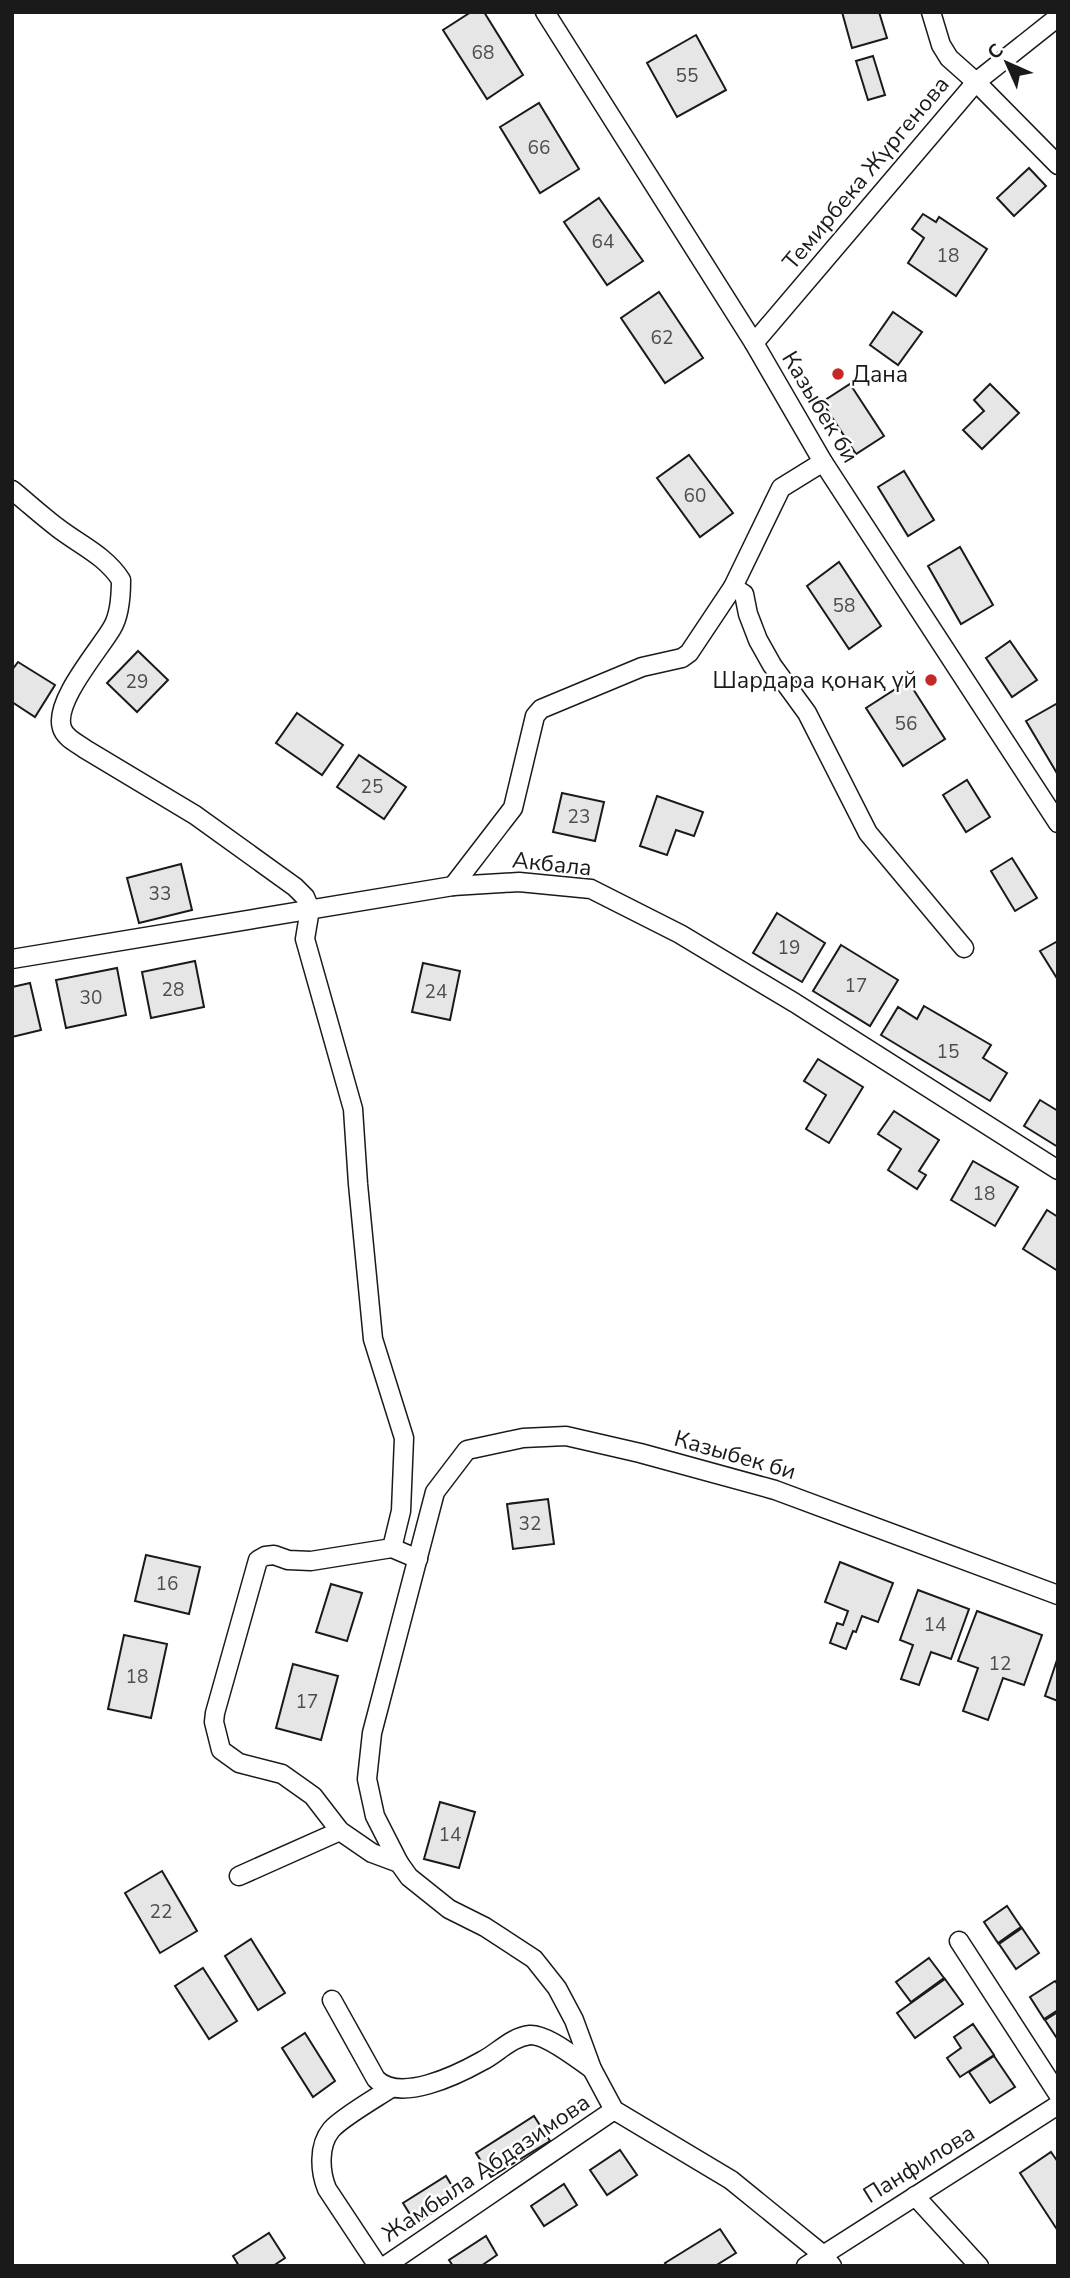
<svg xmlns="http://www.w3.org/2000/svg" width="1070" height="2278" font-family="'Nunito Sans',sans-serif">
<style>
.building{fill:#e6e6e6;stroke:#1a1a1a;stroke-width:2}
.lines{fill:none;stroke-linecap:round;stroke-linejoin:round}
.street-casing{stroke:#1a1a1a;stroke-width:21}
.street{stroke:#fff;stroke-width:18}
.poi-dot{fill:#c62828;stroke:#fff;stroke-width:2.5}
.labels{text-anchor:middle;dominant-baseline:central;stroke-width:5;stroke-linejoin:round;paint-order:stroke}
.number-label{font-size:19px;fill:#4d4d4d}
.street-label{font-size:23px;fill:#1a1a1a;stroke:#fff}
.poi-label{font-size:23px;fill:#1a1a1a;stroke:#fff;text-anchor:start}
</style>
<rect width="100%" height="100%" fill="#fff"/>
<g class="building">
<path d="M471,12h13l39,63 -36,24 -44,-69z"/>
<path d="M842,12h37l8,26 -35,10z"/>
<path d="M696,35l30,55 -49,27 -30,-54z"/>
<path d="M873,56l12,39 -17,5 -12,-39z"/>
<path d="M539,103l40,66 -39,24 -40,-66z"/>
<path d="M1029,168l17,18 -32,30 -17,-18z"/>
<path d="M599,198l44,63 -36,24 -43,-63z"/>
<path d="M923,214l13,8 3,-5 48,32 -31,47 -48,-33 16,-25 -12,-9z"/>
<path d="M659,292l44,66 -38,25 -44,-65z"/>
<path d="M893,312l29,20 -24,33 -28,-20z"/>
<path d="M850,384l34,52 -28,18 -34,-52z"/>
<path d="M990,384l29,29 -37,36 -19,-19 21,-19 -10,-11z"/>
<path d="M689,455l44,58 -33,24 -43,-59z"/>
<path d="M904,471l30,49 -26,16 -30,-49z"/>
<path d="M960,547l33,58 -32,19 -33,-58z"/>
<path d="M839,562l42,64 -32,23 -42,-63z"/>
<path d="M1010,641l27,39 -25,17 -26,-39z"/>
<path d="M138,651l30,29 -31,32 -30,-29z"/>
<path d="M18,662l37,23 -20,32 -23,-15v-32z"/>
<path d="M908,681l37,58 -42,27 -37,-58z"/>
<path d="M1058,703v72l-32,-54z"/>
<path d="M297,713l46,32 -21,30 -46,-32z"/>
<path d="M359,755l47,32 -22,32 -47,-32z"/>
<path d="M967,780l23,37 -24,15 -23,-37z"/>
<path d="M562,793l42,9 -9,39 -42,-9z"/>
<path d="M657,796l46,16 -9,24 -18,-6 -9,25 -27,-9z"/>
<path d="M1012,858l25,40 -22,13 -24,-40z"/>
<path d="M181,864l11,46 -53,13 -12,-45z"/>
<path d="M777,913l48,30 -23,39 -49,-29z"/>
<path d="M1058,941v39l-18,-29z"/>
<path d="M841,945l57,35 -28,46 -57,-35z"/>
<path d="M195,961l9,46 -53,11 -9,-46z"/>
<path d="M423,963l37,8 -10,49 -38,-8z"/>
<path d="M117,968l9,47 -60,13 -10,-48z"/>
<path d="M30,983l11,47 -29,7v-50z"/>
<path d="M924,1006l67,39 -8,13 24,15 -17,28 -109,-66 17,-28 19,12z"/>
<path d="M818,1059l45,28 -34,56 -23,-14 20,-34 -22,-14z"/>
<path d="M1040,1100l18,11v36l-34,-21z"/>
<path d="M894,1111l45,29 -20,31 7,4 -9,14 -29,-19 13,-21 -23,-15z"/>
<path d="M973,1161l45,26 -23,39 -44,-26z"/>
<path d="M1047,1210l11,7v54l-35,-22z"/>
<path d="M548,1499l6,45 -41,5 -6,-45z"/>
<path d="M146,1555l54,12 -11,47 -54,-13z"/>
<path d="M840,1562l53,21 -15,39 -16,-6 -6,16 -3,-1 -7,18 -16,-6 7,-20 6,2 5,-14 -23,-9z"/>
<path d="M331,1584l31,9 -15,48 -31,-9z"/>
<path d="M918,1590l51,19 -18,50 -20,-7 -12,33 -18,-6 12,-34 -13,-5z"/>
<path d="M977,1611l65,24 -18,50 -21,-7 -15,42 -25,-9 15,-43 -20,-7z"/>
<path d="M124,1635l43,9 -16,74 -43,-9z"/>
<path d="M1058,1657v44l-13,-5z"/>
<path d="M293,1664l45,12 -17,64 -45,-12z"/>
<path d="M440,1802l35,10 -16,56 -35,-9z"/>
<path d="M162,1871l35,60 -37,22 -35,-60z"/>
<path d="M1007,1906l14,21 -23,16 -14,-21z"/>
<path d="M1022,1928l17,25 -23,16 -17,-25z"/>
<path d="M251,1939l34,54 -27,17 -33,-54z"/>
<path d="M929,1958l15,20 -33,24 -15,-20z"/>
<path d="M203,1968l34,53 -28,18 -34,-53z"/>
<path d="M945,1979l18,25 -48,34 -18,-25z"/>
<path d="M1055,1981l3,4v25l-14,9 -14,-22z"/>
<path d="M1058,2012v28l-13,-20z"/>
<path d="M973,2024l21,31 -34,22 -13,-19 14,-10 -7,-11z"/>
<path d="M305,2033l30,48 -22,16 -31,-49z"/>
<path d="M994,2056l21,31 -25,16 -21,-31z"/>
<path d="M534,2116l16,25 -59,36 -15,-24z"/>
<path d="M620,2150l17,25 -30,20 -17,-25z"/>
<path d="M1051,2152l7,10v69l-38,-58z"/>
<path d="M446,2176l12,20 -42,28 -13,-21z"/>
<path d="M564,2184l13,21 -33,21 -13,-20z"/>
<path d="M720,2229l16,24 -21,13h-48l-2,-3z"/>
<path d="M269,2233l16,25 -12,8h-34l-6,-10z"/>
<path d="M486,2236l11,19 -16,11h-28l-4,-6z"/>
</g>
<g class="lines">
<defs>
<g id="street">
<path d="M545,12l209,331 69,119 235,361"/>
<path d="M931,12l10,33 8,13 27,24 82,83"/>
<path d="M754,343l222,-261 82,-65"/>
<path d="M12,490c16,13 30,26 46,38 22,17 48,28 63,52 0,15 -1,35 -9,48 -12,21 -59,74 -50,100 3,10 15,15 23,21l110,66 100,72 10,10 5,12 -5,30 48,170 5,75 15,155 31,99 -3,73 -9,37"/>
<path d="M733,587l11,7 4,20 10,26 14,25 35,48 61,120 96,115"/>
<path d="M453,886l60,-78 22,-92 6,-7 101,-42 40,-9 7,-5 44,-66 48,-99 42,-26"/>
<path d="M12,959l441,-73 66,-4 72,7 89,45 115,69 263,167"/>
<path d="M418,1559l-26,-11 -81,13 -23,-1 -14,-5 -9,1 -7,4 -43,153 -1,9 7,28 18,13 43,11 31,22 27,35 32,22 27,10 10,14 40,32 36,18 49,32 23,29 17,32 18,49 22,41 117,70 91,74 10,12"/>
<path d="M399,1863l-24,-47 -8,-37 5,-46 63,-241 32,-42 56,-12 43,-2 74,17 135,37 283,105"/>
<path d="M239,1876l101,-45"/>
<path d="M959,1941l99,153"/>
<path d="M332,2000l44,79c24,24 81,-4 106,-18 16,-8 29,-24 48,-26 17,-1 47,24 62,34"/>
<path d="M915,2196l64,70"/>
<path d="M378,2266l-51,-77c-7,-17 -9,-43 4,-59 10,-12 45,-32 60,-42"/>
<path d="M385,2266l229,-156"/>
<path d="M806,2266l252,-161"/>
</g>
</defs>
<use href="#street" class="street-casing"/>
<use href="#street" class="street"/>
</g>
<g class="poi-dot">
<circle cx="838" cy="374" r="7"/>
<circle cx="931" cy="680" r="7"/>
</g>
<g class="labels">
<g class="number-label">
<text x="483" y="53">68</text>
<text x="687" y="76">55</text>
<text x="539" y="148">66</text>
<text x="603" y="242">64</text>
<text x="948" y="256">18</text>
<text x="662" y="338">62</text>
<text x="695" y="496">60</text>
<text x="844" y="606">58</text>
<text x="137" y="682">29</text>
<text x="906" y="724">56</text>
<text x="372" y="787">25</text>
<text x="579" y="817">23</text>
<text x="160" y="894">33</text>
<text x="789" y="948">19</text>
<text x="856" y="986">17</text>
<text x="173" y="990">28</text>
<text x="436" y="992">24</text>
<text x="91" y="998">30</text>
<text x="948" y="1052">15</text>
<text x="984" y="1194">18</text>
<text x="530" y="1524">32</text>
<text x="167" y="1584">16</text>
<text x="935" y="1625">14</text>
<text x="1000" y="1664">12</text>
<text x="137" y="1677">18</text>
<text x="307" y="1702">17</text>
<text x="450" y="1835">14</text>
<text x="161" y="1912">22</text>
</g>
<g class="street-label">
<text transform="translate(866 173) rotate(-50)">Темирбека Жүргенова</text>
<text transform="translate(820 407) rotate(59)">Казыбек би</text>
<text transform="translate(552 864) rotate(6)">Акбала</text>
<text transform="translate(735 1455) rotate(16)">Казыбек би</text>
<text transform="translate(919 2164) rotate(-32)">Панфилова</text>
<text transform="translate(486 2168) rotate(-34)">Жамбыла Абдазимова</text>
</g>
<g class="poi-label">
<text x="852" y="374">Дана</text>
<text x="917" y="680" text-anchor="end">Шардара қонақ үй</text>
</g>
</g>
<rect width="1070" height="2278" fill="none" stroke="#1a1a1a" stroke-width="28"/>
<g transform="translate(1007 63) rotate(315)" stroke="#ffffff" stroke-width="5" paint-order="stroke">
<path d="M0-5L12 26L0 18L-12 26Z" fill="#1a1a1a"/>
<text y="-10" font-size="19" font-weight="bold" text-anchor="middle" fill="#1a1a1a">С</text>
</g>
</svg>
